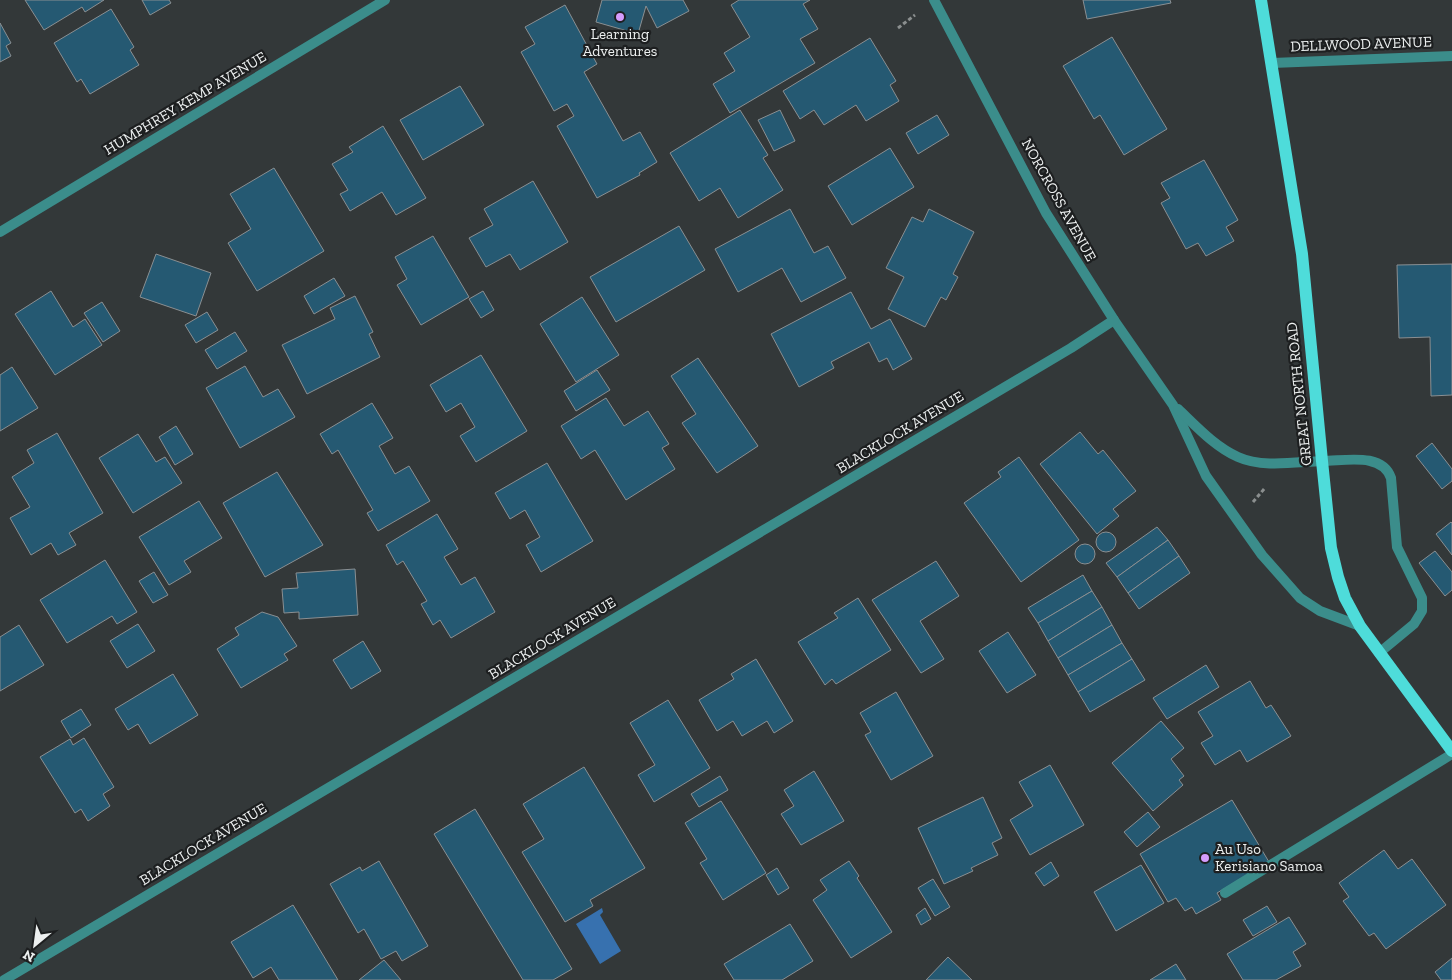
<svg xmlns="http://www.w3.org/2000/svg" width="1452" height="980" font-family="'Zilla Slab',serif">
<style>
.water{fill:#3771af}
.building{fill:#255972;stroke:#8a8f92}
.lines{fill:none;stroke-linecap:round;stroke-linejoin:round}
.path{stroke:#8b8f8f;stroke-width:3;stroke-dasharray:4 2.5;stroke-linecap:butt}
.service{stroke:#3b8d8b;stroke-width:10}
.minor{stroke:#3b8d8b;stroke-width:10}
.primary{stroke:#4edcda;stroke-width:12}
.poi-dot{fill:#d49cfc;stroke:#1d1f20;stroke-width:2}
.labels{text-anchor:middle;dominant-baseline:central;stroke-width:4.5;stroke-linejoin:round;paint-order:stroke}
.poi-label{font-size:15px;fill:#edf0f0;stroke:#1d1f20}
.street-label{font-size:15px;fill:#edf0f0;stroke:#1d1f20}
</style>
<rect width="100%" height="100%" fill="#333839"/>
<path class="water" d="M602,908l1,4 -3,3 21,36 -21,13 -24,-40z"/>
<g class="building">
<path d="M25,0h79l-19,12 -3,-5 -38,23z"/>
<path d="M142,0h27l2,3 -21,12z"/>
<path d="M602,0h81l6,11 -32,17 -11,-22 -8,28 -42,-12z"/>
<path d="M739,0h71l-7,4 15,25 -18,10 15,24 -85,50 -17,-29 22,-13 -11,-18 26,-16 -19,-32z"/>
<path d="M1083,0h87l1,3 -84,16z"/>
<path d="M565,5l32,59 -13,8 39,69 17,-9 17,30 -18,11 1,2 -43,23 -40,-72 17,-10 -7,-12 -13,7 -33,-59 14,-8 -10,-17z"/>
<path d="M111,9l23,38 -4,3 9,15 -49,29 -9,-15 -4,3 -23,-39z"/>
<path d="M0,23l11,20 -5,3 5,10 -11,6z"/>
<path d="M1112,37l55,92 -43,26 -24,-40 -6,4 -31,-53z"/>
<path d="M870,38l26,43 -6,4 9,16 -33,20 -10,-16 -32,20 -10,-15 -14,9 -17,-28z"/>
<path d="M460,86l24,39 -61,35 -23,-40z"/>
<path d="M740,110l28,45 -5,3 20,32 -45,28 -18,-30 -21,13 -29,-48z"/>
<path d="M780,110l15,31 -21,10 -16,-31z"/>
<path d="M937,115l12,20 -31,19 -12,-21z"/>
<path d="M383,126l43,72 -30,17 -14,-23 -32,19 -10,-17 8,-4 -16,-26 21,-12 -4,-5z"/>
<path d="M890,148l24,39 -62,38 -24,-39z"/>
<path d="M1204,160l34,60 -12,7 8,14 -28,15 -8,-13 -12,6 -25,-46 9,-5 -9,-15z"/>
<path d="M274,168l50,83 -67,40 -29,-48 23,-14 -21,-35z"/>
<path d="M533,181l35,61 -48,28 -10,-16 -24,13 -17,-29 24,-13 -9,-16z"/>
<path d="M790,209l24,44 14,-7 18,32 -45,24 -19,-34 -44,24 -23,-43z"/>
<path d="M929,209l45,23 -21,42 5,3 -12,23 -5,-3 -16,30 -37,-18 16,-32 -18,-9 26,-51 11,5z"/>
<path d="M679,226l26,44 -89,52 -26,-45z"/>
<path d="M433,236l36,61 -48,28 -24,-40 10,-6 -12,-22z"/>
<path d="M156,254l55,19 -15,43 -56,-19z"/>
<path d="M1452,264v131l-21,1 -1,-59 -31,1 -2,-73z"/>
<path d="M334,278l11,18 -31,18 -10,-18z"/>
<path d="M51,291l22,36 12,-8 17,26 -47,30 -40,-61z"/>
<path d="M483,291l11,19 -13,8 -12,-19z"/>
<path d="M851,292l20,37 19,-10 22,40 -19,11 -6,-12 -8,4 -10,-20 -38,20 3,6 -35,19 -28,-53z"/>
<path d="M355,296l18,36 -4,2 11,23 -73,37 -25,-49 53,-26 -5,-11z"/>
<path d="M582,297l37,58 -43,27 -36,-58z"/>
<path d="M102,302l18,29 -17,11 -19,-29z"/>
<path d="M207,312l11,18 -22,13 -11,-18z"/>
<path d="M235,332l12,19 -30,18 -12,-19z"/>
<path d="M481,355l46,76 -51,31 -16,-26 15,-9 -14,-24 -15,9 -16,-27z"/>
<path d="M698,358l60,88 -41,27 -35,-50 14,-9 -25,-38z"/>
<path d="M245,366l18,31 15,-8 17,28 -55,31 -34,-60z"/>
<path d="M12,367l26,41 -38,23v-56z"/>
<path d="M597,370l13,20 -34,21 -12,-20z"/>
<path d="M606,398l18,28 24,-15 21,33 -7,4 13,21 -49,31 -31,-50 -14,9 -20,-33z"/>
<path d="M372,403l21,35 -14,8 16,28 14,-8 21,35 -52,30 -11,-18 6,-3 -35,-60 -6,4 -12,-20z"/>
<path d="M176,426l17,28 -18,11 -16,-28z"/>
<path d="M1080,432l18,22 5,-4 33,41 -23,18 6,7 -22,18 -57,-70z"/>
<path d="M57,433l46,80 -34,20 7,12 -18,10 -7,-12 -20,12 -21,-37 20,-11 -18,-30 22,-14 -7,-13z"/>
<path d="M138,434l18,28 9,-5 17,26 -49,30 -34,-55z"/>
<path d="M1432,443l20,26v12l-10,8 -26,-33z"/>
<path d="M1019,457l60,83 -58,42 -57,-79 37,-26 -3,-5z"/>
<path d="M547,463l46,78 -52,31 -15,-27 14,-8 -15,-27 -15,9 -15,-26z"/>
<path d="M277,472l46,73 -58,32 -42,-74z"/>
<path d="M199,501l23,37 -38,23 7,11 -22,13 -30,-48z"/>
<path d="M437,514l21,35 -14,8 17,28 14,-8 20,35 -44,26 -11,-18 -7,5 -12,-21 6,-3 -24,-40 -6,4 -11,-20z"/>
<path d="M1451,522l1,1v32l-16,-21z"/>
<path d="M1157,527l11,13 -51,37 -11,-14z"/>
<circle cx="1106" cy="542" r="10"/>
<path d="M1168,540l11,16 -51,37 -11,-16z"/>
<circle cx="1085" cy="554" r="10"/>
<path d="M1435,551l17,21v18l-7,6 -26,-33z"/>
<path d="M1179,556l11,17 -51,36 -11,-16z"/>
<path d="M105,560l32,52 -20,12 -5,-8 -45,27 -27,-43z"/>
<path d="M936,561l23,35 -39,25 24,38 -23,14 -49,-73z"/>
<path d="M355,569l3,46 -59,4v-7l-15,1 -2,-24 16,-1 -2,-15z"/>
<path d="M154,572l14,23 -15,8 -14,-22z"/>
<path d="M1083,575l9,16 -54,32 -10,-15z"/>
<path d="M1092,591l10,16 -54,34 -10,-18z"/>
<path d="M858,598l33,52 -55,34 -4,-5 -7,6 -27,-43 40,-24 -4,-5z"/>
<path d="M1102,607l10,18 -54,33 -10,-17z"/>
<path d="M262,612l16,5 19,29 -13,8 4,6 -47,28 -24,-39 22,-14 -4,-7z"/>
<path d="M138,624l17,27 -28,17 -17,-27z"/>
<path d="M19,625l25,40 -44,26v-54z"/>
<path d="M1112,625l10,18 -54,32 -10,-17z"/>
<path d="M1008,632l28,43 -29,18 -28,-42z"/>
<path d="M363,641l18,30 -30,18 -18,-29z"/>
<path d="M1122,643l10,16 -54,33 -10,-17z"/>
<path d="M756,659l37,62 -19,12 -7,-12 -25,15 -9,-15 -16,10 -18,-31 35,-21 -3,-5z"/>
<path d="M1132,659l13,21 -55,32 -12,-20z"/>
<path d="M1206,665l13,22 -52,32 -14,-21z"/>
<path d="M173,674l25,41 -48,29 -12,-20 -10,6 -13,-21z"/>
<path d="M1250,681l16,27 5,-3 20,31 -44,26 -7,-12 -25,15 -14,-22 12,-7 -15,-24z"/>
<path d="M896,692l37,64 -42,24 -26,-45 6,-3 -11,-19z"/>
<path d="M668,700l42,68 -56,34 -16,-27 17,-10 -25,-42z"/>
<path d="M81,709l10,16 -20,13 -10,-17z"/>
<path d="M1161,721l23,27 -13,11 13,17 -5,4 4,5 -30,26 -41,-48z"/>
<path d="M84,738l30,49 -11,7 7,12 -22,15 -7,-12 -6,4 -35,-56 30,-18 3,6z"/>
<path d="M1050,765l34,60 -54,30 -20,-35 23,-14 -14,-24z"/>
<path d="M584,767l61,101 -55,32 3,6 -28,16 -43,-70 22,-13 -21,-35z"/>
<path d="M814,771l30,50 -43,24 -20,-31 13,-8 -10,-16z"/>
<path d="M720,776l8,14 -29,17 -8,-13z"/>
<path d="M983,797l19,41 -10,5 6,12 -27,13 2,3 -29,13 -26,-56z"/>
<path d="M1232,800l37,62 -52,31 4,7 -25,14 -4,-7 -7,4 -9,-13 -8,4 -28,-48z"/>
<path d="M721,801l45,72 -43,27 -23,-37 7,-4 -22,-36z"/>
<path d="M475,809l97,160 -19,11h-30l-89,-146z"/>
<path d="M1148,812l12,15 -23,20 -13,-15z"/>
<path d="M1384,850l14,19 14,-10 34,46 -60,44 -12,-16 -5,3 -26,-35 6,-4 -10,-14z"/>
<path d="M379,861l49,85 -26,15 -6,-10 -15,8 -17,-30 -6,4 -28,-49 30,-17 2,4z"/>
<path d="M849,861l10,15 -2,2 35,54 -41,26 -38,-58 14,-10 -7,-10z"/>
<path d="M1051,862l8,14 -15,10 -9,-13z"/>
<path d="M1141,865l23,38 -48,28 -22,-39z"/>
<path d="M777,868l12,20 -11,7 -12,-20z"/>
<path d="M933,879l17,28 -15,9 -17,-28z"/>
<path d="M293,905l45,75h-59l-8,-13 -18,11 -22,-36z"/>
<path d="M1267,906l10,16 -24,14 -10,-16z"/>
<path d="M925,908l6,11 -10,6 -5,-10z"/>
<path d="M1289,917l17,27 -13,8 8,14 -25,14h-33l-16,-26z"/>
<path d="M790,924l23,37 -31,19h-48l-10,-16z"/>
<path d="M948,957l24,23h-46z"/>
<path d="M1452,958v22h-11l-6,-8z"/>
<path d="M384,960l17,20h-42z"/>
<path d="M1176,964l10,16h-36z"/>
</g>
<g class="lines">
<g class="path">
<path d="M898,28l17,-13"/>
<path d="M1253,502l12,-14"/>
</g>
<g class="service">
<path d="M1322,461c23,0 60,-9 69,17l6,69 25,51v13l-8,13 -35,29"/>
<path d="M1225,893l227,-139"/>
</g>
<g class="minor">
<path d="M934,0l112,213 68,107 59,85 33,71 56,79 38,43 20,13 40,15"/>
<path d="M1272,63l180,-7"/>
<path d="M0,232l385,-232"/>
<path d="M1178,409c18,17 37,38 60,48 24,11 58,5 84,4"/>
<path d="M4,980l1067,-632 43,-28"/>
</g>
<path class="primary" d="M1261,0l41,254 20,207 9,87 7,29 7,21 15,28 92,125"/>
</g>
<g class="poi-dot">
<circle cx="620" cy="17" r="5"/>
<circle cx="1205" cy="858" r="5"/>
</g>
<g class="labels">
<g class="poi-label">
<text x="620" y="34">Learning<tspan x="620" dy="17">Adventures</tspan></text>
<text x="1215" y="849" text-anchor="start">Au Uso<tspan x="1215" dy="17">Kerisiano Samoa</tspan></text>
</g>
<g class="street-label">
<text transform="translate(1361 44) rotate(-2)">DELLWOOD AVENUE</text>
<text transform="translate(185 103) rotate(-31)">HUMPHREY KEMP AVENUE</text>
<text transform="translate(1059 200) rotate(61)">NORCROSS AVENUE</text>
<text transform="translate(1299 394) rotate(-96)">GREAT NORTH ROAD</text>
<text transform="translate(900 432) rotate(-31)">BLACKLOCK AVENUE</text>
<text transform="translate(552 638) rotate(-31)">BLACKLOCK AVENUE</text>
<text transform="translate(203 844) rotate(-31)">BLACKLOCK AVENUE</text>
</g>
</g>
<g transform="translate(35 945) rotate(209)" stroke="#1d1f20" stroke-width="4" paint-order="stroke">
<path d="M0-4L9 19L0 12L-9 19Z" fill="#edf0f0"/>
<text y="-8" font-size="14" font-weight="bold" text-anchor="middle" fill="#edf0f0">N</text>
</g>
</svg>
